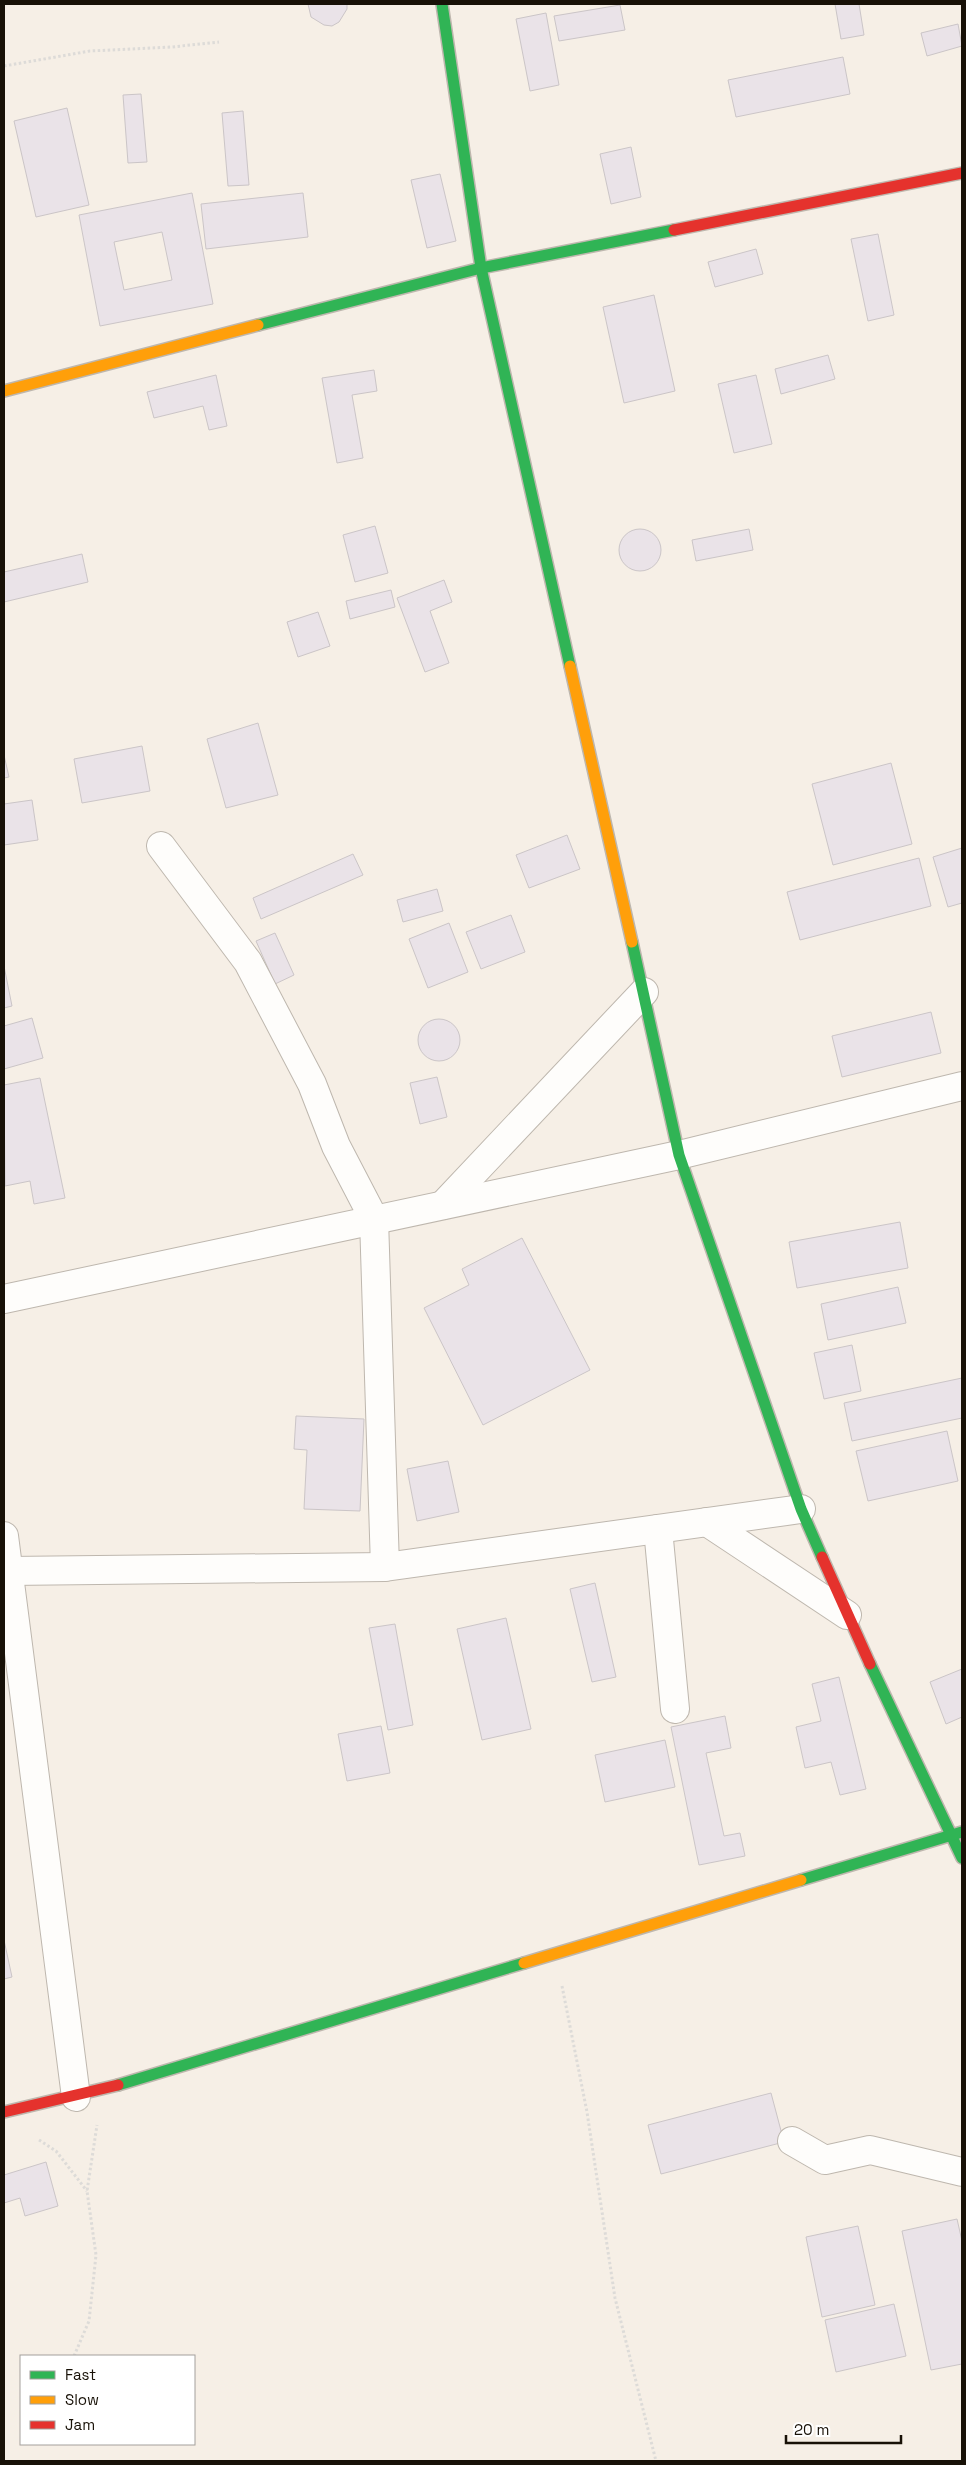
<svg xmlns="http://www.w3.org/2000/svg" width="966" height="2465" font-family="'Space Grotesk',sans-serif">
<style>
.building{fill:#eae3e8;stroke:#cbc5c7;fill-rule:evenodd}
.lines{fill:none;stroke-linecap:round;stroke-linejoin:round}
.street-casing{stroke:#beb7ae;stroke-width:30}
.fast-casing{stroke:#beb7ae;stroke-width:14}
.slow-casing{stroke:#beb7ae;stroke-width:14}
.jam-casing{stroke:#beb7ae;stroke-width:14}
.path{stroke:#dddbd8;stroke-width:3;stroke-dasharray:2.5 2.5;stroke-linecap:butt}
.street{stroke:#fefdfb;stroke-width:28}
.fast{stroke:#30b455;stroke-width:11}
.slow{stroke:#ff9f0a;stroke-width:11}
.jam{stroke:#e5322d;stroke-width:11}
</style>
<rect width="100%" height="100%" fill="#f6efe6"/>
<g class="building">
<path d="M308,4h39v5l-8,13 -7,4 -8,-1 -13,-8z"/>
<path d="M835,4h24l5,31 -23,4z"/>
<path d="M620,5l5,25 -66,11 -5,-25z"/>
<path d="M546,13l13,72 -29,6 -14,-72z"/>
<path d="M958,24l4,22 -35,10 -6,-23z"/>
<path d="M843,57l7,37 -114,23 -8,-37z"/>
<path d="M141,94l6,68 -19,1 -5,-68z"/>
<path d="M67,108l22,97 -53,12 -22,-96z"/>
<path d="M243,111l6,74 -21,1 -6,-73z"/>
<path d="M631,147l10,50 -30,7 -11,-50z"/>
<path d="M440,174l16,67 -29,7 -16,-68z"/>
<path d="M192,193l21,111 -113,22 -21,-111zM162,232l10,48 -48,10 -10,-48z"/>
<path d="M303,193l5,44 -102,12 -5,-45z"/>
<path d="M878,234l16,81 -26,6 -17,-82z"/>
<path d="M756,249l7,25 -48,13 -7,-25z"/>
<path d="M654,295l21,96 -51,12 -21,-96z"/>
<path d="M828,355l7,24 -54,15 -6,-25z"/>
<path d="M374,370l3,21 -25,4 11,63 -26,5 -15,-85z"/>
<path d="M216,375l11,51 -18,4 -6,-24 -49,12 -7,-26z"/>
<path d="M756,375l16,69 -38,9 -16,-69z"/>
<path d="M375,526l13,47 -33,9 -12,-47z"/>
<circle cx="640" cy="550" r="21"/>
<path d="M749,529l4,21 -57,11 -4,-21z"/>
<path d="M82,554l6,28 -84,20v-30z"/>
<path d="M444,580l8,22 -22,9 19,52 -24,9 -28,-74z"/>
<path d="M391,590l4,17 -45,12 -4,-18z"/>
<path d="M318,612l12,34 -32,11 -11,-35z"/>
<path d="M258,723l20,72 -52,13 -19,-69z"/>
<path d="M142,746l8,45 -68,12 -8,-44z"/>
<path d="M4,755l5,22 -5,1z"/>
<path d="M891,763l21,81 -79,21 -21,-81z"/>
<path d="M32,800l6,40 -34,5v-41z"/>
<path d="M567,835l13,34 -51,19 -13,-33z"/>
<path d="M962,848v55l-14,4 -15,-50z"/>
<path d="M353,854l10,21 -102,44 -8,-21z"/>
<path d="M919,858l12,48 -131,34 -13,-48z"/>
<path d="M437,889l6,22 -40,11 -6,-22z"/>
<path d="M511,915l14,37 -44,17 -15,-37z"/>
<path d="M449,923l19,49 -40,16 -19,-49z"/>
<path d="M275,933l19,42 -19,9 -19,-43z"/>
<path d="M4,966l8,40 -8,2z"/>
<path d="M931,1012l10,41 -99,24 -10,-41z"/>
<path d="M32,1018l11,40 -39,11v-43z"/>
<circle cx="439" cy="1040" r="21"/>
<path d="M437,1077l10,40 -27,7 -10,-41z"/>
<path d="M40,1078l25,120 -31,6 -4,-23 -25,5 -1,-101z"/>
<path d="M900,1222l8,46 -111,20 -8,-46z"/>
<path d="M522,1238l68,132 -107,55 -59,-117 45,-23 -7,-16z"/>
<path d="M898,1287l8,36 -78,17 -7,-36z"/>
<path d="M852,1345l9,46 -37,8 -10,-46z"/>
<path d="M962,1378v40l-110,23 -8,-38z"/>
<path d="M296,1416l68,3 -4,92 -56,-2 3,-59 -13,-1z"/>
<path d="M947,1431l11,50 -90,20 -12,-50z"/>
<path d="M448,1461l11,51 -42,9 -10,-52z"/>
<path d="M595,1583l21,94 -24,5 -22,-93z"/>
<path d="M506,1618l25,111 -49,11 -25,-111z"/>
<path d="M395,1624l18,101 -25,5 -19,-102z"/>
<path d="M962,1669v48l-16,7 -16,-42z"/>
<path d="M839,1677l27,112 -26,6 -9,-33 -26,6 -9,-41 25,-6 -9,-37z"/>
<path d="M725,1716l6,32 -25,5 18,83 16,-3 5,23 -46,9 -28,-138z"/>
<path d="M381,1726l9,47 -43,8 -9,-47z"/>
<path d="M665,1740l10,47 -70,15 -10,-47z"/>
<path d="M4,1940l8,37 -8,2z"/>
<path d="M771,2093l13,49 -123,32 -13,-49z"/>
<path d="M46,2162l12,44 -33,10 -5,-18 -16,5v-28z"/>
<path d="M957,2219l5,22v123l-31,6 -29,-139z"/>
<path d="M858,2226l17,79 -53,12 -16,-80z"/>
<path d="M894,2304l12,52 -70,16 -11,-52z"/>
</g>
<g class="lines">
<defs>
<g id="street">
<path d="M161,846l87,116 64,122 24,62 38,73 11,348"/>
<path d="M443,1205l201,-213"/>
<path d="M4,1299l675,-144 283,-69"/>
<path d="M707,1522l140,93"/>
<path d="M658,1529l17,180"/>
<path d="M4,1536l72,561"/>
<path d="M8,1571l377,-4 416,-58"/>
<path d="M792,2141l33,19 45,-10 92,22"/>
</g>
<g id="fast">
<path d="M442,4l39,264 89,398"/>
<path d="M258,325l223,-57 193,-38"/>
<path d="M632,942l47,213 122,354 21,48"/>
<path d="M870,1664l92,194"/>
<path d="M801,1880l161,-48"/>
<path d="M118,2085l406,-122"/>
</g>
<g id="slow">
<path d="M4,391l254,-66"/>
<path d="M570,666l62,276"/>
<path d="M524,1963l277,-83"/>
</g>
<g id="jam">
<path d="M674,230l288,-57"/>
<path d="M822,1557l48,107"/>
<path d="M4,2112l114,-27"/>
</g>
</defs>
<use href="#street" class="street-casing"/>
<use href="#fast" class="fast-casing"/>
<use href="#slow" class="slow-casing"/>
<use href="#jam" class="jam-casing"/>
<g class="path">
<path d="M4,66l86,-15 82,-4 47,-5"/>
<path d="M562,1986l25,126 28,186 41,163"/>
<path d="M39,2140l17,11 31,40"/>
<path d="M74,2356l15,-35 7,-66 -9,-64 10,-66"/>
</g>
<use href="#street" class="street"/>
<use href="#fast" class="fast"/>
<use href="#slow" class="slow"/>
<use href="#jam" class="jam"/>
</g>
<rect width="966" height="2465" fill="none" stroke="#181107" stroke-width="10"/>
<rect x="20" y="2355" width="175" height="90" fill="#ffffff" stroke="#a3a09c"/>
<rect x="30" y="2371" width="25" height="8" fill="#30b455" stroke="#a3a09c"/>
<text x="65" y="2380" font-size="15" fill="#181107">Fast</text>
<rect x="30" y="2396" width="25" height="8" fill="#ff9f0a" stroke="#a3a09c"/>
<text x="65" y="2405" font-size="15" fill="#181107">Slow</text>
<rect x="30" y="2421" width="25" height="8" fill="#e5322d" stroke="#a3a09c"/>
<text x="65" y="2430" font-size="15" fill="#181107">Jam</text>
<path d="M786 2435v8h115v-8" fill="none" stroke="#181107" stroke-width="2.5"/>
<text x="794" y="2435" font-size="15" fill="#181107" stroke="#ffffff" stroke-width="4" paint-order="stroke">20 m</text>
</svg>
